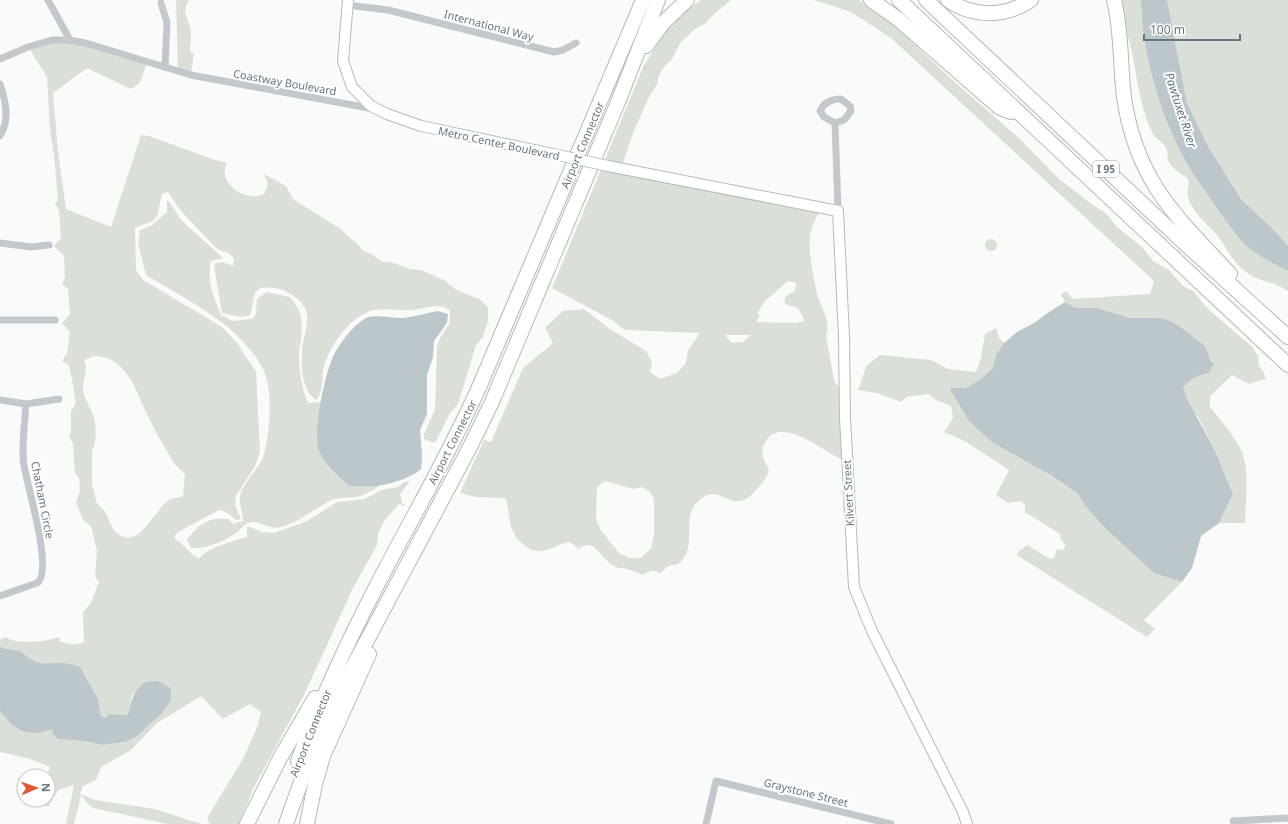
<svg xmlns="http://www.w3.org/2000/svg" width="1288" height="824" font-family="'Noto Sans',sans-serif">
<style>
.green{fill:#dadfd7;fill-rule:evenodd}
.water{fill:#bbc7cb}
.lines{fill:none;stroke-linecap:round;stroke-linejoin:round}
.secondary-casing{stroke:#b3babf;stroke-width:12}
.highway-casing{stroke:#b4b9bd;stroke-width:16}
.street{stroke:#c3c8cc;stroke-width:7}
.secondary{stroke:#fff;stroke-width:10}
.highway{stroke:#fff;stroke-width:14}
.secondary-bridge-casing{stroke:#b3babf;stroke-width:12;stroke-linecap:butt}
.secondary-bridge{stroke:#fff;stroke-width:10}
.labels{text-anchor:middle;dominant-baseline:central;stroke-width:4;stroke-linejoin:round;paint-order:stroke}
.shield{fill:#fff;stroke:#939fa8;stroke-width:1}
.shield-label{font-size:10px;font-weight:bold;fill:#657683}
.street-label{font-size:11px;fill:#657683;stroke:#fff}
.water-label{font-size:12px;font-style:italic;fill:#60757c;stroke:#fff}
</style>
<rect width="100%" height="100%" fill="#fafaf8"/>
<g class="green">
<path d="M176,0h13c-8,12 -1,17 1,28 2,7 0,16 0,24l4,1 -3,21 -13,-3z"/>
<path d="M701,0h30l-19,16 -6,7 -11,6 -15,14 -8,16 -9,9 -5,9v6l-10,16 -15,34 -12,36 198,44c-4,7 -8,14 -9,23 -2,15 4,46 8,61 4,12 13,25 8,38l8,45 7,12 4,69c-20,-8 -63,-46 -79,-20 -7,11 -3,18 3,28 -2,10 -6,12 -12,20 -25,30 -34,-6 -55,9 -24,17 -3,43 -21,64 -4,4 -8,2 -12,4 -3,1 -6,5 -9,8 -6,-5 -11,-3 -17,1 -6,-2 -13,-6 -20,-7 -3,0 -5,0 -7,-1 -13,-4 -22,-32 -37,-18l-9,-7c-9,1 -15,5 -23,8 -16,6 -32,-10 -36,-24 -2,-9 -3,-19 -5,-28l-30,-1 -16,-4 24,-53 7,2 32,-74 30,-25 -8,-15 18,-17 21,-2 26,20 36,22 6,11 -2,10 10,7 17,-6 9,-10 2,-13 12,-17 -75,-3 -13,-10 -60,-32 92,-223 28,-44zM788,281l8,2 -1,8 -9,5 -2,6 3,3 11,3 7,13 -9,2 -40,-1 4,-6 -3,-2 7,-12zM725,335h26l-8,7 -11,1zM605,481l29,8 8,-2 7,4 5,8v35l-3,15 -11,9h-11l-10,-5 -19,-24 -4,-10 1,-32z"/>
<path d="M814,0h45l35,25 56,53 69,60 40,41 35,27 13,8 9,12 26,21 11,14 16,9 14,16 10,5 13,16 46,40 6,9 1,10 4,5 3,8 -17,5 -17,-9 -22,21v11c10,12 28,33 33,48 7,21 2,47 2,68h-26l14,-29 -18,-43 -17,-34 -101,-109h-21l-11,-6 -4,-7 5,-4 7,8 77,-5 4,-13 -263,-243 -40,-26z"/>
<path d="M1118,0h23c1,54 19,115 45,162 7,13 16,24 24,36 10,15 20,31 32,44 13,13 30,21 46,29v20c-13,-9 -29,-9 -42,-19 -14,-10 -19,-25 -30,-38 -10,-11 -24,-22 -28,-37 -2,-6 2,-12 0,-18 -8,-6 -16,-10 -20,-19 -1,-4 0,-9 -2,-12 -3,-6 -11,-10 -14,-16 -15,-31 -15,-67 -25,-99l-2,-2z"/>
<path d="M1167,0h121v246l-10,-12 -37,-35 -32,-51 -22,-45z"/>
<path d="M65,40l82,23 -7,20 -9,6 -44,-21 -34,25 5,59 8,57 45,18 30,-92 8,1 63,23 15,4c-11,20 19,40 37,31l4,-10 -4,-10 22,12 7,13 49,31c6,9 15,10 20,20l11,5 9,7h9l19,7 11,1 23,10 11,9 26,11 7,8v13l-5,16 -7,8 -18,59 -8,9 -15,30 -11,-4v-5l11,-24 2,-63 3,-9 10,-15v-13c-13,-9 -27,0 -41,0 -11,0 -23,-1 -34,0 -24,4 -48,38 -52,61 -1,10 0,21 -7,29 -15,-10 -15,-35 -14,-51 1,-12 8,-27 4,-39 -4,-10 -14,-15 -23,-20 -5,-2 -19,-4 -24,-1 -9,5 -4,19 -10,27l-10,1 -17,-4 -8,-47 2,-3 7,-1 10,4 1,-7 -4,-5 -13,-5 -36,-38 -13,-19 -6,2 -5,22 -4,5 -18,7 1,42 7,10 79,47 15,16 19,29 4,80 -5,14 -19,30 -1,9 6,14 -5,1 -10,-8 -7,-2 -39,21 -5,4v4c9,5 17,18 24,19 13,-12 31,-16 48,-21v-11l15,6 12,1 33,-12 30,-19 28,-3 16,-9 17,-3 6,-5 6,-1 -10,13 2,9 5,4 -8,-3 -15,17 -6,13 -1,11 -25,45 -47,103 -52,96 -14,35h-29l-3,-6 36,-59 15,-34 3,-13 -11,-8 -27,15 -22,-23 -44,27 -26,27 -30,17 -5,13 -13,6 -3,8 15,6 60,9 46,15h-33l-75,-16 -5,-4 -7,-9 -7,29h-8l8,-39 -16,5 -9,16h-8l1,-2h5l6,-27 -6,-2 3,-8 -20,-8 -30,-7v-41l11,13 28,9 13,-5 6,11 25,2 20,4 22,-3 22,-60 -15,14 -4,19 -20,-1 -2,4 -5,-2 -3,-17 -54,-35 -14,-3 -10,-9 -15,-2 -5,-3v-7l6,-3c8,7 31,5 42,3 4,0 7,-3 12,-2l-1,3c8,3 18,5 25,1l-1,-30 8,-9 8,-21 -4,-5 2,-26 -6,-25 -8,-6 -7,-18 4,-11 -1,-13 -4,-5 -2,-29 -4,-9 2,-4v-20l5,-8c-3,-13 -3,-26 -8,-39l-6,-3 5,-8 3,-21 -8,-9 8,-9 -2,-25 -6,-5 3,-7 -1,-21 -10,-10 7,-8 -2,-28 -4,-6 3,-4 -4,-45 -4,-25 -3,-53 -18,-29zM94,356c35,0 43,40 57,66 7,14 15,28 23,41 3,4 7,7 11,11l-2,22c-4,2 -11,2 -14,4 -16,11 -29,50 -51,34 -10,-8 -9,-23 -21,-30l-5,-20v-34c6,-9 4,-30 -1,-40 -3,-7 -8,-14 -8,-23 0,-10 6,-17 1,-27z"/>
<path d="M167,199l15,22 39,35 3,2 -13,3c-4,22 2,34 10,54l12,6 19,-2 4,-5 1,-15 10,-7 23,5c12,15 13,23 11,43 0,4 -2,8 -2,12 0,19 2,34 9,51l13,-1 -3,29v16l34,39 29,-1c-7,4 -17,11 -25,12 -9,1 -18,0 -27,4 -16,9 -30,21 -48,26 -11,3 -23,-8 -33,-4 -5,2 -8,8 -12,10 -13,9 -30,16 -45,15l-4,-9c13,-15 20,-22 41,-20l5,5 10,-3c0,-8 -4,-17 -3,-25 2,-12 21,-29 24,-42 6,-22 10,-66 -2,-87 -24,-43 -75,-67 -116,-92l-8,-32 2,-13 11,-4 16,-14z"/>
<circle cx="991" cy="245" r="6"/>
<path d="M996,328l3,10 5,5 -8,12 -4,14 -10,9 -16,10h-15l8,15 77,63 42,28 7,12 21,23 48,44 28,9 -38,38 11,9 -8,8 -129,-81 -1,-3 10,-8 23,14 4,-1 3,-9 6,1 3,-5 -5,-5 -1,-6 -35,-22v-7l-4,-4 -13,2 -12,-8 13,-25 -44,-29 -21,-9 9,-14 -2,-12 -15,-6 -8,-6 -22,3 -5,5 -24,-9 -19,-3 9,-25 13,-10 51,5 17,9 28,3 5,-14 4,-24z"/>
</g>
<g class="water">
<path d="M1141,0h26l20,103 22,45 32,51 37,35 10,12v25c-16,-8 -33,-16 -46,-29 -12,-14 -22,-29 -32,-44 -8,-12 -17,-23 -24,-36 -26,-46 -44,-109 -45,-162z"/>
<path d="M1065,302l11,6h21l32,10h28l11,2 11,6 26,20 6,16 3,1 -4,9c-11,4 -20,5 -27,16l3,9 29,54 18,43 -14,29 -18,13 -9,32 -10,14 -28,-9 -48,-44 -21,-23 -7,-12 -26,-18 -60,-34 -23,-21 -18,-30v-3h15l16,-10 10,-9 4,-14 8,-12 13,-11 17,-9 12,-9z"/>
<path d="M438,311l10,3 -1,9 -13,18 -1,16 -6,18v39l-7,16 2,26 -1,13c-16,14 -53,21 -73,16 -11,-11 -26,-22 -30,-38 -4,-20 7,-78 18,-96 6,-11 19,-27 30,-33 7,-4 28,0 36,0 12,-1 25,-5 36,-7z"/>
<path d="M0,647c6,3 15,2 21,5 7,5 10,9 19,11 14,2 22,-3 40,4l18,32 3,17 5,2 2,-4 20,1c3,-13 8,-36 27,-34 5,0 12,5 16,8v11l-10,14 -24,22 -12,6 -22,3 -20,-4 -25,-2 -5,-5 -1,-5 -13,4 -15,-1 -13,-8 -11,-13z"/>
</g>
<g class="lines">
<defs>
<g id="secondary">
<path d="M348,0l-5,61 9,26 19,19 16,8 34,12 137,29"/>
<path d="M608,166l230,45 6,126 1,81 9,169 18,44 91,181 4,12"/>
</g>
<g id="highway">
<path d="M871,0l27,19 102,89 11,4"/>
<path d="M899,0l389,365"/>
<path d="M926,0l254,239 108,98"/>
<path d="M948,0c26,18 58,17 83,0"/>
<path d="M1114,0c8,32 6,65 10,97 12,84 52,119 106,177"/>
<path d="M646,46l17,-23 24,-23"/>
<path d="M298,761c22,-59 48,-116 77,-172 35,-68 74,-134 105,-204l163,-385"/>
<path d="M247,824l33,-66 35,-60"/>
<path d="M286,824l27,-76 20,-44 137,-257 22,-45 126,-300 40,-102"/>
<path d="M307,824l8,-40 8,-28 46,-102"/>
</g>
</defs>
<use href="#secondary" class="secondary-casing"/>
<use href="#highway" class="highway-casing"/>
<g class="street">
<path d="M48,0l22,40"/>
<path d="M161,3l6,20 -2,44"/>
<path d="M347,5l41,5 166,42 9,-2 13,-7"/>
<path d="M0,59l28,-12 24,-7h18l19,4 102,31 183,34"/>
<path d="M0,84c6,18 10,36 0,52"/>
<path d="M835,123l-11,-6 -4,-6c4,-9 11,-12 21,-12l9,7 1,5 -7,9 -9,3 3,88"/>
<path d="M0,243l31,4 18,-2"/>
<path d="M0,320h55"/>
<path d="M0,400l26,4c-1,17 -5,45 -2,61 3,21 30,106 13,118l-37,13"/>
<path d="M26,404l33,-5"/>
<path d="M1233,821l55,-3"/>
<path d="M706,824l10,-43 175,43"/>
</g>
<use href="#secondary" class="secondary"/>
<use href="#highway" class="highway"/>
<defs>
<path id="secondary-bridge" d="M558,155l50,11"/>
</defs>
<use href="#secondary-bridge" class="secondary-bridge-casing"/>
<use href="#secondary-bridge" class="secondary-bridge"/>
</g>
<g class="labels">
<rect class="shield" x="1093" y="161" width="26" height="16" rx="3"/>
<g class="shield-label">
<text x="1106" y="169">I 95</text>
</g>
<g class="street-label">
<text transform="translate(489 25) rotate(15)">International Way</text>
<text transform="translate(285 82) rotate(10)">Coastway Boulevard</text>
<text transform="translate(499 143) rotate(12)">Metro Center Boulevard</text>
<text transform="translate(582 145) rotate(-67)">Airport Connector</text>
<text transform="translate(452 442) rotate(-63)">Airport Connector</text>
<text transform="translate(848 493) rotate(-93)">Kilvert Street</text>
<text transform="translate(43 500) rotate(79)">Chatham Circle</text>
<text transform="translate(310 733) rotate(-68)">Airport Connector</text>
<text transform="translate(806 792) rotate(14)">Graystone Street</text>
</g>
<g class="water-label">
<text transform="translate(1181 110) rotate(72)">Pawtuxet River</text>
</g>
</g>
<g transform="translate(36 788) rotate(88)"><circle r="19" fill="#ffffff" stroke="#c1c8cd"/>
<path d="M0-3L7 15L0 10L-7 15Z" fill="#e4572e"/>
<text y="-6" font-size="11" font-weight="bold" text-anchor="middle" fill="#657683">N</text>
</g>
<path d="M1144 34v6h96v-6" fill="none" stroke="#657683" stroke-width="2"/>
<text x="1150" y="34" font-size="12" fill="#657683" stroke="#ffffff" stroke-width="3" paint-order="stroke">100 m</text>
</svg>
